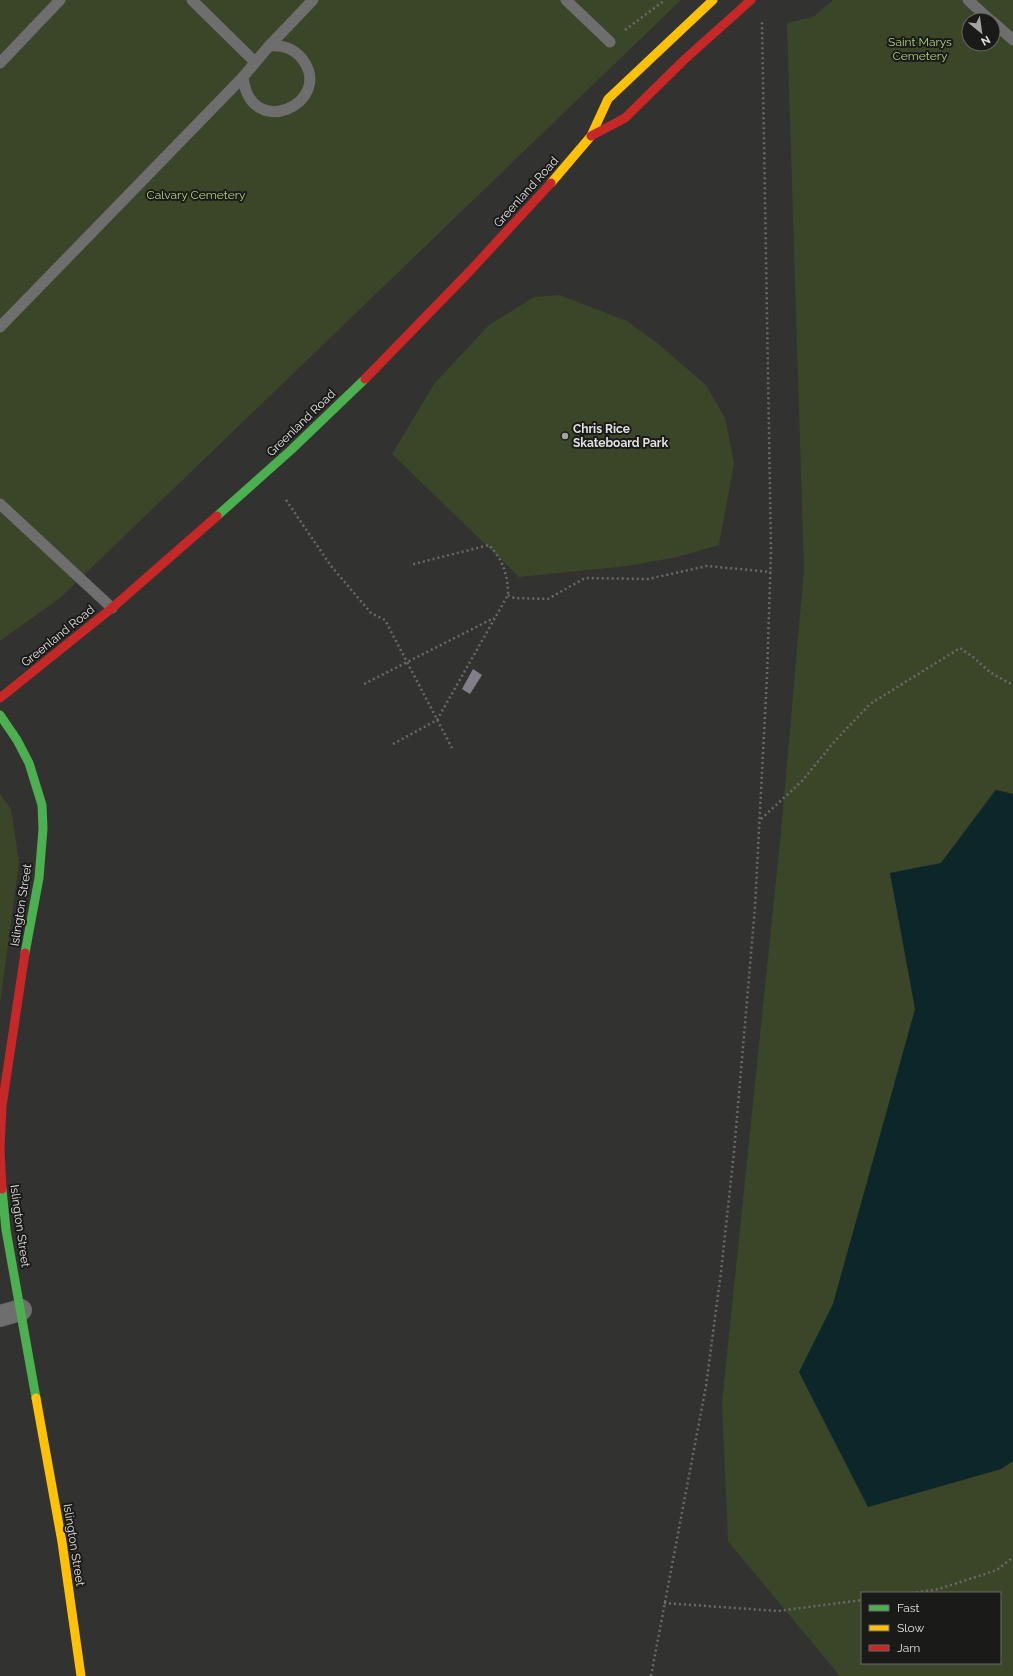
<svg xmlns="http://www.w3.org/2000/svg" width="1013" height="1676" font-family="Raleway,sans-serif">
<style>
.green{fill:#3b4628;fill-rule:evenodd}
.water{fill:#0c272a}
.building{fill:#827f8a}
.lines{fill:none;stroke-linecap:round;stroke-linejoin:round}
.path{stroke:#6a6a6a;stroke-width:2.5;stroke-dasharray:2 3;stroke-linecap:butt}
.lane{stroke:#6f6e6e;stroke-width:11}
.street{stroke:#6f6e6e;stroke-width:22}
.fast{stroke:#4caf50;stroke-width:9}
.slow{stroke:#ffc107;stroke-width:9}
.jam{stroke:#c62828;stroke-width:9}
.poi-dot{fill:#a4a3a2;stroke:#1a1a19;stroke-width:1.5}
.labels{text-anchor:middle;dominant-baseline:central;stroke-width:4;stroke-linejoin:round;paint-order:stroke}
.park-label{font-size:12px;fill:#b1d27d;stroke:#1a1a19}
.street-label{font-size:12px;fill:#e1e0df;stroke:#1a1a19}
.poi-label{font-size:12px;font-weight:bold;fill:#e1e0df;stroke:#1a1a19;text-anchor:start}
</style>
<rect width="100%" height="100%" fill="#323231"/>
<g class="green">
<path d="M0,0h681l-621,598 -60,43z"/>
<path d="M833,0h180v794l-18,-4 -54,73 -51,10 26,136 -83,295 -34,68 69,135 133,-38 12,-8v215h-173l-112,-135 -6,-138 59,-571 23,-262 -17,-547 26,-6zM969,20h24v24h-24zM862,1593h138v70h-138z"/>
<path d="M560,295l67,26 29,21 50,43 19,33 9,45 -15,82 -42,12 -49,9 -109,11 -127,-123 42,-70 55,-59 45,-28z"/>
<path d="M0,794l11,15 8,53 -19,142z"/>
</g>
<path class="water" d="M996,790l17,4v667l-12,8 -133,38 -69,-135 34,-68 82,-295 -25,-136 51,-10z"/>
<path class="building" d="M473,669l9,6 -12,19 -8,-5z"/>
<g class="lines">
<g class="path">
<path d="M625,30l40,-30"/>
<path d="M286,500l45,66 29,34 11,13 14,7 67,128"/>
<path d="M508,595l6,3 34,1 37,-21 63,1 59,-13 64,6"/>
<path d="M364,684l130,-66"/>
<path d="M393,744l44,-24 71,-125c0,-20 -5,-35 -19,-50l-79,20"/>
<path d="M761,819l41,-38 32,-39 36,-38 90,-56 13,9 18,16 22,12"/>
<path d="M911,1593l28,-4 58,-19 16,-13"/>
<path d="M664,1603l114,8 84,-11"/>
<path d="M651,1676l55,-290 15,-114 13,-120 21,-245 12,-231 4,-125 -9,-529"/>
</g>
<g class="lane">
<path d="M192,0l63,62"/>
<path d="M566,0l44,42"/>
<path d="M968,0l22,20"/>
<path d="M993,22l20,18"/>
<path d="M0,63l60,-63"/>
<path d="M243,77c7,65 91,26 60,-17 -9,-12 -20,-15 -34,-14"/>
<path d="M0,327l243,-250 26,-31 44,-46"/>
<path d="M0,504l112,104"/>
</g>
<path class="street" d="M0,1316l21,-6"/>
<g class="fast">
<path d="M217,516l74,-66 74,-71"/>
<path d="M0,715l17,25 12,23 13,42 1,24 -4,49 -14,75"/>
<path d="M2,1189l4,41 30,168"/>
</g>
<g class="slow">
<path d="M551,183l40,-47 17,-37 105,-99"/>
<path d="M36,1398l26,144 19,134"/>
</g>
<g class="jam">
<path d="M591,136l34,-18 60,-59 66,-59"/>
<path d="M365,379l104,-107 82,-89"/>
<path d="M0,698l112,-90 105,-92"/>
<path d="M2,1189l-2,-40 2,-43 23,-153"/>
</g>
</g>
<circle class="poi-dot" cx="565" cy="436" r="4"/>
<g class="labels">
<g class="park-label">
<text x="920" y="42">Saint Marys<tspan x="920" dy="14">Cemetery</tspan></text>
<text x="196" y="195">Calvary Cemetery</text>
</g>
<g class="street-label">
<text transform="translate(526 192) rotate(-48)">Greenland Road</text>
<text transform="translate(301 423) rotate(-44)">Greenland Road</text>
<text transform="translate(58 636) rotate(-39)">Greenland Road</text>
<text transform="translate(21 905) rotate(-81)">Islington Street</text>
<text transform="translate(20 1226) rotate(82)">Islington Street</text>
<text transform="translate(74 1545) rotate(81)">Islington Street</text>
</g>
<g class="poi-label">
<text x="573" y="429">Chris Rice<tspan x="573" dy="14">Skateboard Park</tspan></text>
</g>
</g>
<rect x="861" y="1592" width="140" height="72" fill="#1a1a19" stroke="#6a6968"/>
<rect x="869" y="1605" width="20" height="6" fill="#4caf50" stroke="#6a6968"/>
<text x="897" y="1612" font-size="12" fill="#e1e0df">Fast</text>
<rect x="869" y="1625" width="20" height="6" fill="#ffc107" stroke="#6a6968"/>
<text x="897" y="1632" font-size="12" fill="#e1e0df">Slow</text>
<rect x="869" y="1645" width="20" height="6" fill="#c62828" stroke="#6a6968"/>
<text x="897" y="1652" font-size="12" fill="#e1e0df">Jam</text>
<g transform="translate(981 32) rotate(151)"><circle r="19" fill="#1a1a19" stroke="#6a6968"/>
<path d="M0-3L7 15L0 10L-7 15Z" fill="#a4a3a2"/>
<text y="-6" font-size="11" font-weight="bold" text-anchor="middle" fill="#e1e0df">N</text>
</g>
</svg>
